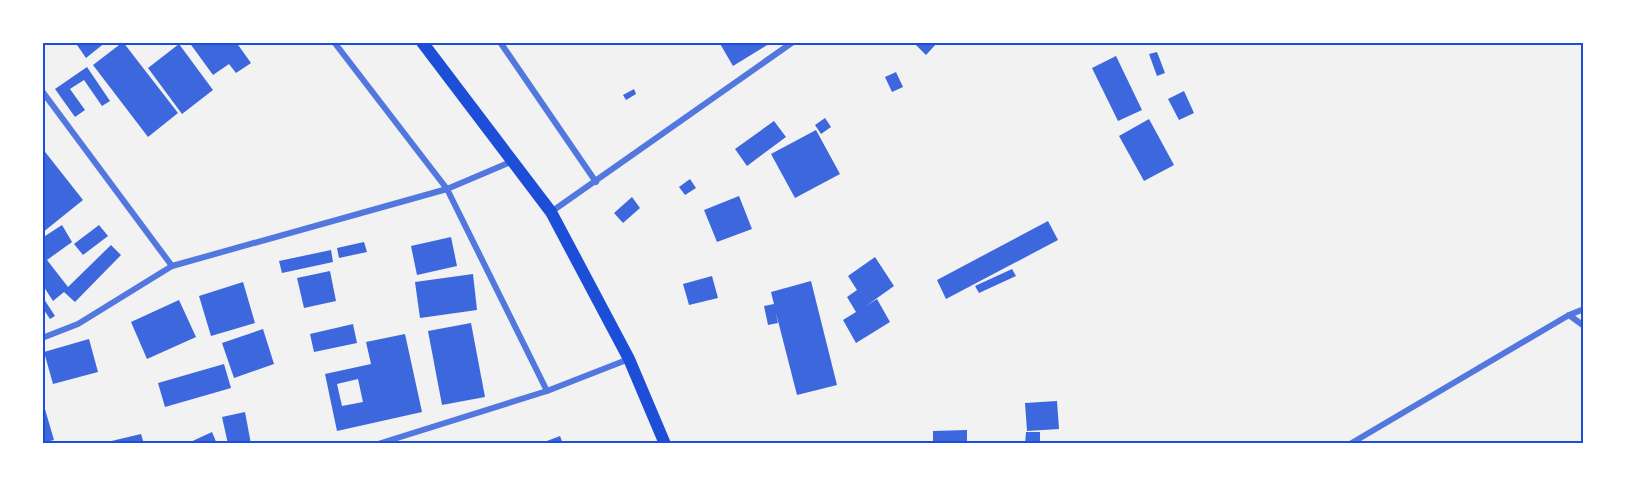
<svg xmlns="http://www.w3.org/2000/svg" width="1626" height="486" font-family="'Roboto Condensed',sans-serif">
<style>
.building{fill:#3d67dc;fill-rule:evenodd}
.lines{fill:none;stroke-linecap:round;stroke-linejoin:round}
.minor{stroke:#5277de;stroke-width:6}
.secondary{stroke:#1d4ed8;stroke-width:12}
.neatline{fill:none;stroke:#1d4ed8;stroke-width:2}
</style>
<rect width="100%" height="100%" fill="#f2f2f2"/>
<g class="building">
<path d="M75,42h31l-20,16z"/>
<path d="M123,42l55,71 -30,24 -55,-72z"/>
<path d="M189,42h47l15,21 -15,10 -7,-9 -16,11z"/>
<path d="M719,42h53l-39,24z"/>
<path d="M913,42h25l-12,13z"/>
<path d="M179,44l34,46 -31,24 -34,-46z"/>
<path d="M1157,52l8,21 -8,3 -8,-22z"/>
<path d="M1116,56l26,54 -24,11 -26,-53z"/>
<path d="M87,67l23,34 -8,5 -18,-26 -14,9 15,21 -10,7 -20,-28z"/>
<path d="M896,72l7,15 -11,5 -7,-15z"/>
<path d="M634,89l2,5 -10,6 -3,-5z"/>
<path d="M1184,91l10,22 -15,7 -11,-21z"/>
<path d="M825,118l6,9 -10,7 -6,-9z"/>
<path d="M1149,119l25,46 -30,16 -25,-45z"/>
<path d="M774,121l12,16 -39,29 -12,-17z"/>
<path d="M816,130l24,44 -45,24 -24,-44z"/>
<path d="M42,148l41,52 -41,33z"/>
<path d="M690,179l6,9 -11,7 -6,-8z"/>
<path d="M739,196l13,33 -35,13 -13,-32z"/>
<path d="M632,197l8,11 -17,15 -9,-10z"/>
<path d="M1048,221l10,19 -112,59 -9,-19z"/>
<path d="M62,225l10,17 -25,18 21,27 43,-42 10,10 -46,47 -11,-10 -11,9 -11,-17v-46z"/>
<path d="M99,225l9,11 -25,19 -9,-11z"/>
<path d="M451,237l6,29 -40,9 -6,-29z"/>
<path d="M364,242l3,10 -28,6 -2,-10z"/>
<path d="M331,250l2,12 -51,11 -3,-12z"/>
<path d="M875,257l19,29 -28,20 11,-7 13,23 -34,21 -13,-23 13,-8 -9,-15 10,-7 -9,-14z"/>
<path d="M1012,269l4,7 -37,17 -4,-7z"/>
<path d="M330,271l6,30 -32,7 -7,-30z"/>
<path d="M473,274l4,36 -57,8 -5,-36z"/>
<path d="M712,276l6,22 -29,7 -6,-21z"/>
<path d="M811,281l26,104 -40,10 -21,-82 2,10 -10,2 -4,-19 10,-2 -3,-12z"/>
<path d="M243,282l12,41 -44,13 -12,-40z"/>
<path d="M42,296l13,20 -5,3 -8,-12z"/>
<path d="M179,300l17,37 -49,22 -16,-37z"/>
<path d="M471,323l14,74 -43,8 -14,-74z"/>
<path d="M353,324l4,19 -43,9 -4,-18z"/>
<path d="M263,329l11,35 -40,14 -12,-35z"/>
<path d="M405,334l17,78 -85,19 -12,-57 46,-10 -5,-22zM358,379l5,23 -21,4 -5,-22z"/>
<path d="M89,339l9,33 -45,12 -9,-32z"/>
<path d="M224,364l7,24 -66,19 -7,-24z"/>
<path d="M42,399l12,41 -12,3z"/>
<path d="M1057,401l2,28 -32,2 -2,-28z"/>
<path d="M245,412l6,32h-23l-6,-27z"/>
<path d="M967,430v14h-34v-13z"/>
<path d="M212,432l5,12h-31z"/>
<path d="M1026,432h14v12h-15z"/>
<path d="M141,434l3,10h-41v-1z"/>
<path d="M560,436l3,8h-24z"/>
</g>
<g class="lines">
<g class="minor">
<path d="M334,42l113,147 100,202"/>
<path d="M500,42l96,140"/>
<path d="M42,91l130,175"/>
<path d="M551,212l242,-170"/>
<path d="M1569,315l15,-6"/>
<path d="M42,338l36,-14 94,-58 275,-77 66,-28"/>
<path d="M378,444l169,-53 82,-32"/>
<path d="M1350,444l219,-129 15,11"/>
</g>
<path class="secondary" d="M422,42l129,170 78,147 36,85"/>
</g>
<rect width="1626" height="486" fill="none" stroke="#ffffff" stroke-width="87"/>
<rect x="44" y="44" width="1538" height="398" class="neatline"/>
</svg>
